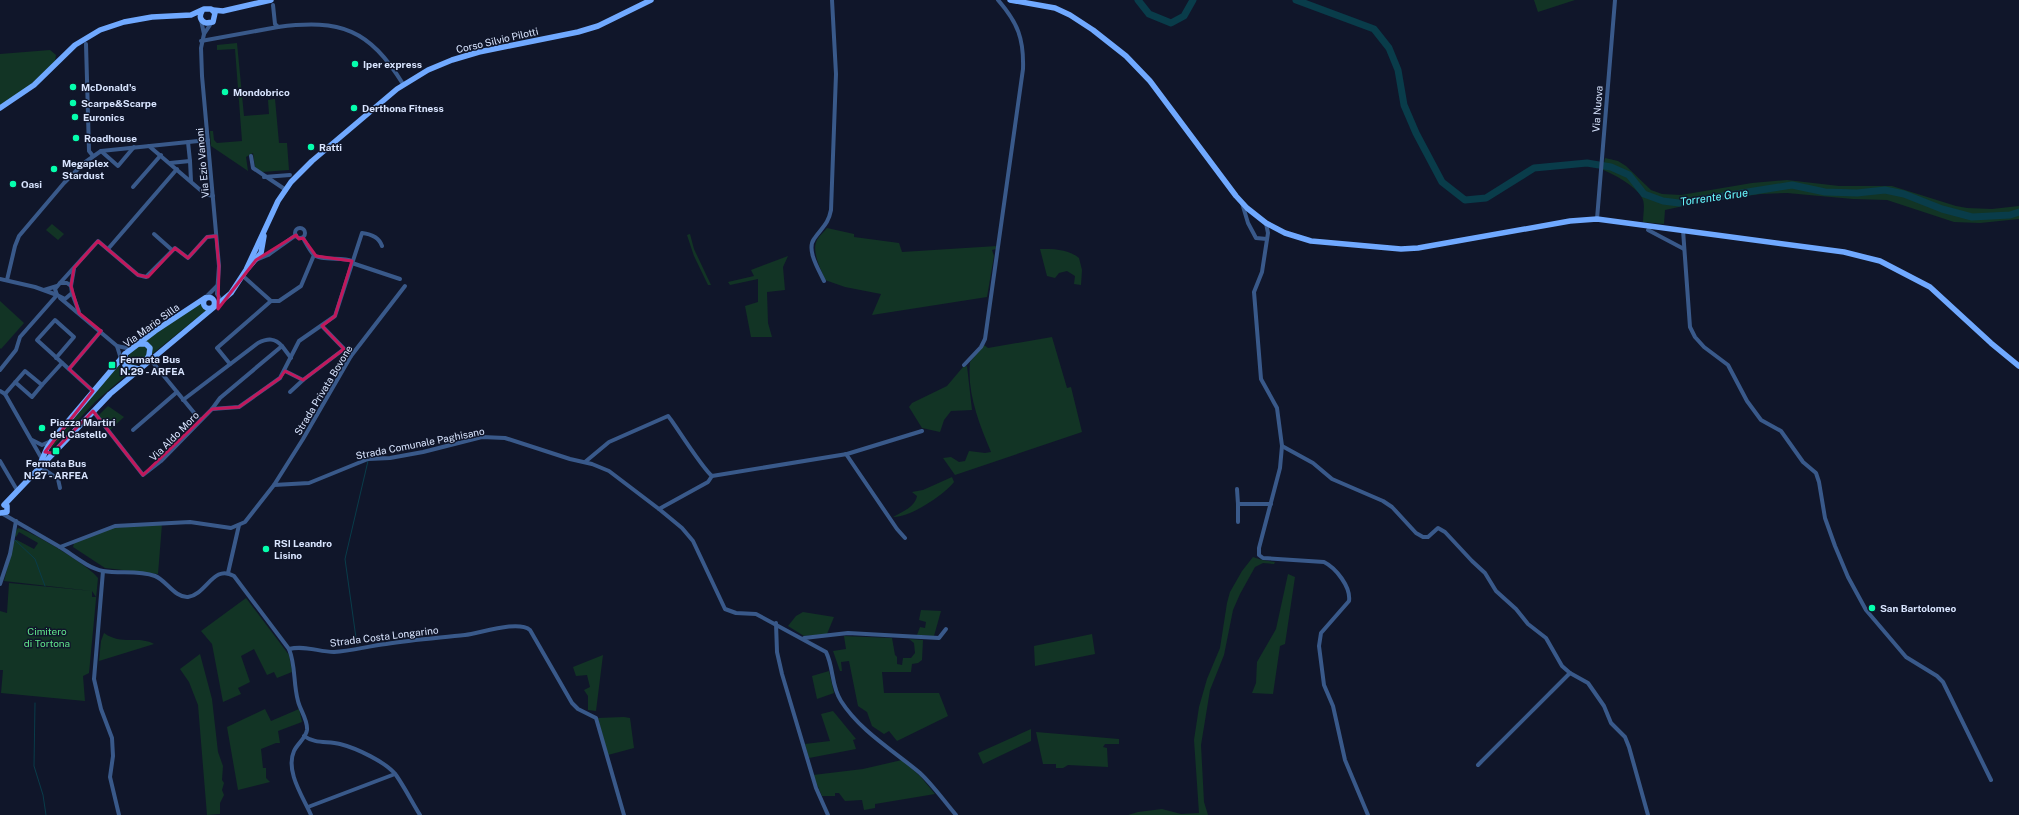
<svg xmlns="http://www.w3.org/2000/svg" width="2019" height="815" font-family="'Public Sans',sans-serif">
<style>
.green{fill:#123425}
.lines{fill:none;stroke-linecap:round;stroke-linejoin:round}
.stream{stroke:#093c4a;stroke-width:1}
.river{stroke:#093c4a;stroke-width:7}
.street{stroke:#39598a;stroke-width:4}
.secondary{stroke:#70a9ff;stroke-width:5.5}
.marked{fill:none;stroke:#c2185b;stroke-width:3;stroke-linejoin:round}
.poi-dot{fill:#05ffad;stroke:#10162a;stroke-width:1.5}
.labels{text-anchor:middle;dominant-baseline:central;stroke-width:3;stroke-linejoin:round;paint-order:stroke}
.street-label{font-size:10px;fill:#d9e5ff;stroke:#10162a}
.poi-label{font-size:10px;font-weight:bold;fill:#d9e5ff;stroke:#10162a;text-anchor:start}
.park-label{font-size:10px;fill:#60e48a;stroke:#10162a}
.water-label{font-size:11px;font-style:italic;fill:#67f9ff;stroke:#10162a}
</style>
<rect width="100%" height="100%" fill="#10162a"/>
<g class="green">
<path d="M1534,0h41l-37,12z"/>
<path d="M237,43l7,73 25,-2 -1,-14 7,-1 4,44h8l2,27 -27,2 -7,-4 -2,-15 -7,4 2,14 -37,-25 -1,-15h3l1,9 3,3 25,-2 -7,-92 -18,1v-5z"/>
<path d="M50,50l6,5 -1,6 -28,27 -27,17v-51z"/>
<path d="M1605,158l13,3 8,5 25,24 11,4 19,1 71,-12 35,-3 52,6h53l64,20 11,2 25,1 27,-3v13l-39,4 -26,-1 -67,-22 -34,-1 -66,-6 -26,1 -59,8 -37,8 -1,14 -21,-2c0,-7 2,-16 0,-22 -4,-12 -29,-26 -40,-30z"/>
<path d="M52,224l12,10 -6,6 -12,-10z"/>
<path d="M827,228l27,6v3l45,6 3,9 95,-6 -1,3 -4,1 2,6 -7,41 -115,18 9,-21 -36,-7 -20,-7c-4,-11 -14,-29 -8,-40 2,-4 7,-8 10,-12z"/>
<path d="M690,234l4,15 17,36h-3l-14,-29 -7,-21z"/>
<path d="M1040,249c14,0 28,0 39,9l3,12 -1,15 -7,-1 1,-8 -8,-5 -8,2 -4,5 -8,-2z"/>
<path d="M788,256l-5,11 2,23 -18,2 1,31 4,14h-21l-6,-31 13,-4v-23l-28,6 -2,-3 26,-6 -3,-6z"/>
<path d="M0,301l24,22 -23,26 -1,-1z"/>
<path d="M201,301l2,6 5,2 -57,46 -8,-14z"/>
<path d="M1052,337l15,51 4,-1 11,45 -127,43 -12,-17 8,-1 8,5 6,-1 4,-10 16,2 6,-1c-12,-29 -24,-58 -21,-90l14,-17 4,3z"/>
<path d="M145,345l3,5 -3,7 -9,8h-9c0,-12 6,-18 18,-20z"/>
<path d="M119,365l4,5h9l-37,32 -44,47h-3z"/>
<path d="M967,366l5,44 -21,1 -7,9 -4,12 -18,-4 -13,-21 3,-4 35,-17 16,-19z"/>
<path d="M108,406l16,11 -14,13 -12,-14z"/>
<path d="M952,477l2,5c-10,13 -45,36 -61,35 9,-5 22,-10 24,-21l-5,-4 11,-2z"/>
<path d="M162,524l-4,50 -53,-6 -32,-21 1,-4 39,-15z"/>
<path d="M18,528c15,4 72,38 80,50l-9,95 -6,3 2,25 -84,-8 2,-23h-3v-59l7,2 2,-30 83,8v6h4l-4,-6 -88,-10 10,-40 3,-1 17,9 4,-6 -19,-11 -3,5 -2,-2z"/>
<path d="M1253,557l9,3 13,2 -1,2 -11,-1 -8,4 -15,27 -7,16 -9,45 -14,35 -9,55 3,57 4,13h-80l10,-3 24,-3 19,5 18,-1 -5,-73 5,-33 8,-28 13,-31 7,-45 3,-11 12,-21z"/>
<path d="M1288,574l7,3 -10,67 -5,2 -7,48 -21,-1 4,-10 1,-21 19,-33z"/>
<path d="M246,598l43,57 3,17 -15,6 -3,-6 -7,3 -13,-26 -13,7 9,26 -12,6 3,6 -18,8 -11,-58 -11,-13z"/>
<path d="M921,610l20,1 -7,25 -17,-1 3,-8 5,1 1,-6 -7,-2z"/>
<path d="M803,612l31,5 -7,17 -23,2 -16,-10 8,-10z"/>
<path d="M104,633c18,13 34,2 50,11l-55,17 2,-20z"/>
<path d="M1092,634l3,20 -60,12 -1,-20z"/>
<path d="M844,636l48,2 3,17 2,2v7l5,1 1,-7h8l4,-5 -1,-10 -5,-4 14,1 -1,20 -4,3 -6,1 -1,8h-29l2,21h55l9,23 -51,25 -8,-10 -5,3 -12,-8 -5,-14 -9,-6 -9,-45 -8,1 1,9h-2l-7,-20 13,-2z"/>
<path d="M200,654l12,45 6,53 5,14 -1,14 2,3 -2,7 2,5 -4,8v11l-13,1 -9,-110 -9,-23 -9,-13z"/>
<path d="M603,655l-7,56 -8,-1v-14l-4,-6 6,-3 -3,-12 -11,1 -3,-9z"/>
<path d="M829,671l5,22 -17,6 -5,-23z"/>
<path d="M265,709l6,12 28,-12 3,13 -24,9 2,12h-4l-15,6 2,19h3v10l4,4 -32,8 -11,-63z"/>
<path d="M833,711l23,28 -3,1 3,9 -47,9 -4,-14 25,-3 -9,-27z"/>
<path d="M624,717l6,1 4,30 -26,7 -10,-37z"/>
<path d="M1031,729v12l-48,23 -5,-11z"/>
<path d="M1036,732l83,7v5h-14l-2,3 4,1 1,19 -40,-2 -5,3h-7v-4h-13z"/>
<path d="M902,760l18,16 15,18 -60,10v4l-11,2 -2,-10 -17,1 -6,-8h-4v3h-13l-9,-21 50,-6z"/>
</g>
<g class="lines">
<g class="stream">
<path d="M15,540l20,19 10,27"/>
<path d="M357,645l-12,-86 23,-98"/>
<path d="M35,703l-1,63 9,29 3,20"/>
</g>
<g class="river">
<path d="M1138,0l11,14 22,9 13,-7 9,-16"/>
<path d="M1296,0l78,29 15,19 9,22 6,35 12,28 26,49 23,18 21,-2 48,-30 53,-5 24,4 18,8 15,19 19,7 16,2 113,-18 33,7 32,1 28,-3 19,4 38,15 30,8 38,-2 9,-3"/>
</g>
<g class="street">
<path d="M273,5l2,19 3,3c63,-8 91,2 125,57"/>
<path d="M201,20l3,14 8,-12"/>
<path d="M204,34l-3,14 1,28 17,190 -2,28 2,3"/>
<path d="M201,41l77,-14"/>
<path d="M86,44l3,107 4,5"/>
<path d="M188,142l2,19"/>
<path d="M149,146l56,48 8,2"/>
<path d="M101,151l17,15 16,-19"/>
<path d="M251,156l2,12 33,22"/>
<path d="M170,163l20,-2 1,20"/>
<path d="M264,177l26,-2"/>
<path d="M133,187l28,-32"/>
<path d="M1242,203l6,20 8,15 11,1"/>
<path d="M1597,219l18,-219"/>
<path d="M1266,223l2,10 -6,39 -8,20 7,87 16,29 5,38 31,17 19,16 51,22 9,6 24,26 7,4h5l10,-9 7,4 27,29 13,12 11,18 20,18 12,15 18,14 16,28 8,7 18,10 16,23 7,17 14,14 4,10 19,68"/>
<circle cx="300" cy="233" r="5"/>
<path d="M1648,230l36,19"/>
<path d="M1683,230l7,97 5,10 9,10 24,18 19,36 14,19 20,11 22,31 13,11 3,9 6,36 10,28 13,31 18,33 40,47 31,19 6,6 48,98"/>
<path d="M154,234l18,16"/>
<path d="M303,238c3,5 6,11 10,16 6,7 29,3 39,7"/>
<path d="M108,249l69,-80"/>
<path d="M256,260l12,-5 28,-20"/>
<path d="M352,263l48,16"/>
<path d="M0,279l35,8 22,8 -37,42 -4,13 -16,20"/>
<path d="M7,280l8,-34 4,-10 45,-53 20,-20 17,-12 107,-11"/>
<path d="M824,281c-5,-11 -18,-31 -10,-42 8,-12 14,-14 17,-29l5,-136 -4,-74"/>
<path d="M60,283l38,-42 40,34 8,2 29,-29 13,10 19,-21 9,-1"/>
<path d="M71,286l-4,-3h-7l-5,6 2,6 8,4 7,-6 -1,-7 3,-17"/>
<path d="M44,290l13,-4"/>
<path d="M72,293l7,19"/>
<path d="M60,298l57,48 14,3"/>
<path d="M205,298l12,-12"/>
<path d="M271,301h8l22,-15 13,-31"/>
<path d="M322,326l29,30"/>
<path d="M117,346l4,13"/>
<path d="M56,358l18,-21 -19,-17 -18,20c19,17 37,34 56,51"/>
<path d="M150,359l50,61"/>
<path d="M230,364l-13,-16 54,-47 -28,-25"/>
<path d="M964,365l17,-18 4,-8 38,-270c1,-30 -5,-46 -25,-69"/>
<path d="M69,369l32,-38"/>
<path d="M285,371l18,9 41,-31"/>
<path d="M42,385l20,-22"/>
<path d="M0,391l5,3 37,65"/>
<path d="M290,392l13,-12"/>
<path d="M5,394l20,-23 17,14 -10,12 -17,-15"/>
<path d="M183,400l75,-57c10,-5 17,-5 24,3"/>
<path d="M212,409l8,-11 62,-52 9,12"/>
<path d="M93,411l50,64 18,-14 51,-52 27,-2 41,-29 19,-37 36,-25 27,-83c9,1 17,4 20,13"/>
<path d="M133,430l44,-38"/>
<path d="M32,440l10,5 9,-4"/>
<path d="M1282,446l-2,22 -21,80v7l4,3 61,4c12,6 27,25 25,39l-28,32 -2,13 5,39 9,21 12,54 23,55"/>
<path d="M846,454l51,75 8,9"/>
<path d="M0,461l17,29"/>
<path d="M585,462l24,-20 59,-26c3,2 33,51 44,60l135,-22 75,-23"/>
<path d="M39,466l19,13 2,9"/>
<path d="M274,485l29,-46 48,-83 54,-70"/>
<path d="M1237,489l1,15"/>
<path d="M659,509l49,-27 4,-6"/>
<path d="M3,514l57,33 55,-21 75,-4 41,6 14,-6 29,-37 35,-2 59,-24 22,-1 33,-6 59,-15 23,1 65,21 22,5 17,7 50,38 23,19 11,13 32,68 11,4 20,1 70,38c8,16 5,34 15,49 19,30 53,50 79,72 13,12 24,28 36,42"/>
<path d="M1238,522v-18h33"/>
<path d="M60,547c13,8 28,21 43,24 17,3 35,-1 52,5 11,4 20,22 33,21 19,-3 25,-33 46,-21l55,73c16,-4 30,3 45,3 17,-1 35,-6 52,-8 26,-4 52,-6 79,-9 16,-2 53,-15 65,-5l42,73 6,6 18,9 28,97"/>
<path d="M103,571l-9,108 7,30 11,29 1,18 -3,21 9,38"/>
<path d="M228,573l11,-48"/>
<path d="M0,584l10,-30 6,-33"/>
<path d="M776,623l1,29 5,22 34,114 12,27"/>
<path d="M804,638l44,-5 91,5 7,-9"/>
<path d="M289,649c7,17 4,34 9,52 2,9 10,19 9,29 -1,8 -10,14 -13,21 -9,20 9,46 17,64"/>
<path d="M304,736c11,8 23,5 36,8 16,4 46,18 56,31 9,13 16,27 24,40"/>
<path d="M1478,765l92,-92"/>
<path d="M308,807l87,-33"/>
</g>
<g class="secondary">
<path d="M1010,0l45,8 15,7 23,15 33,26 24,25 86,115 11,12 19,15 19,10 26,8 90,8 17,-1 152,-27 27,-2 247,33 36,9 50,26 61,56 28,23"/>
<path d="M213,10l10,1 48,-11"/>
<path d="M0,108l34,-23 41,-40 25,-15 24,-8 28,-5 39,-2 13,-6h7l4,4 -2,9 -7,1c-6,-2 -7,-7 -4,-12"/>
<path d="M248,268l13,-15 3,-17"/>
<circle cx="209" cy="303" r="5.5"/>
<path d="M137,344h9l4,4 -1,7 -4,8"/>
<path d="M125,354v12l14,3"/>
<path d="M40,464l7,-16 6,-9 72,-85 30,-23 50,-33"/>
<path d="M4,505l106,-111 121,-101 15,-23 32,-69 13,-19 21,-21 85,-72 31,-19 24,-10 27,-8 99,-20 20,-6 53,-26"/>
<path d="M0,513l7,-1v-6"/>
</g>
</g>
<path class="marked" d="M296,235l3,4 4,-1 13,18 36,5 -17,55 -13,10 22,23 -41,31 -18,-9 -5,7 -41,29 -27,2 -69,66 -50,-64 -41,42 -7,-1 48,-61 -24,-22 32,-38 -22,-18 -8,-27 3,-18 24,-27 40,34 10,2 27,-29 13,10 19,-21 9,-1 3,30 -1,43 38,-49z"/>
<g class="poi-dot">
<circle cx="355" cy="64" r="4"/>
<circle cx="73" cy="87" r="4"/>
<circle cx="225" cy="92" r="4"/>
<circle cx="73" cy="103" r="4"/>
<circle cx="354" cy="108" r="4"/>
<circle cx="75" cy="117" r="4"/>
<circle cx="76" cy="138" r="4"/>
<circle cx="311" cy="147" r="4"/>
<circle cx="54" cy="169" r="4"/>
<circle cx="13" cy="184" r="4"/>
<rect x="108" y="361" width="8" height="8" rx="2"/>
<circle cx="42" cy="428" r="4"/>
<rect x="52" y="447" width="8" height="8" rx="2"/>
<circle cx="266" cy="549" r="4"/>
<circle cx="1872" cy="608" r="4"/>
</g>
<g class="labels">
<g class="street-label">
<text transform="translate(497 40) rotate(-13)">Corso Silvio Pilotti</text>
<text transform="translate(1597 109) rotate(-86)">Via Nuova</text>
<text transform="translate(202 163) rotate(-95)">Via Ezio Vanoni</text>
<text transform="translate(151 325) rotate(-36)">Via Mario Silla</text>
<text transform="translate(323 390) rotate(-59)">Strada Privata Bovone</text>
<text transform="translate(174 436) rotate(-45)">Via Aldo Moro</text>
<text transform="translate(420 443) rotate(-11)">Strada Comunale Paghisano</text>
<text transform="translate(384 636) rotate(-7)">Strada Costa Longarino</text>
</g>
<g class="poi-label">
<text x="363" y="64">Iper express</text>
<text x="81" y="87">McDonald's</text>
<text x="233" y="92">Mondobrico</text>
<text x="81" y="103">Scarpe&amp;Scarpe</text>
<text x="362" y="108">Derthona Fitness</text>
<text x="83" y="117">Euronics</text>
<text x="84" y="138">Roadhouse</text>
<text x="319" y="147">Ratti</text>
<text x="62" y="163">Megaplex<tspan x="62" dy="12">Stardust</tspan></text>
<text x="21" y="184">Oasi</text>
<text x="120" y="359">Fermata Bus<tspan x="120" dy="12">N.29 - ARFEA</tspan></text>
<text x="50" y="422">Piazza Martiri<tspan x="50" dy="12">del Castello</tspan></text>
<text x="56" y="463" text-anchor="middle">Fermata Bus<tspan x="56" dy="12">N.27 - ARFEA</tspan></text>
<text x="274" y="543">RSI Leandro<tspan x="274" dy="12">Lisino</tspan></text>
<text x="1880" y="608">San Bartolomeo</text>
</g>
<g class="park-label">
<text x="47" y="631">Cimitero<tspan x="47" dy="12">di Tortona</tspan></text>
</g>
<g class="water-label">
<text transform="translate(1714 197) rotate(-8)">Torrente Grue</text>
</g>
</g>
</svg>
